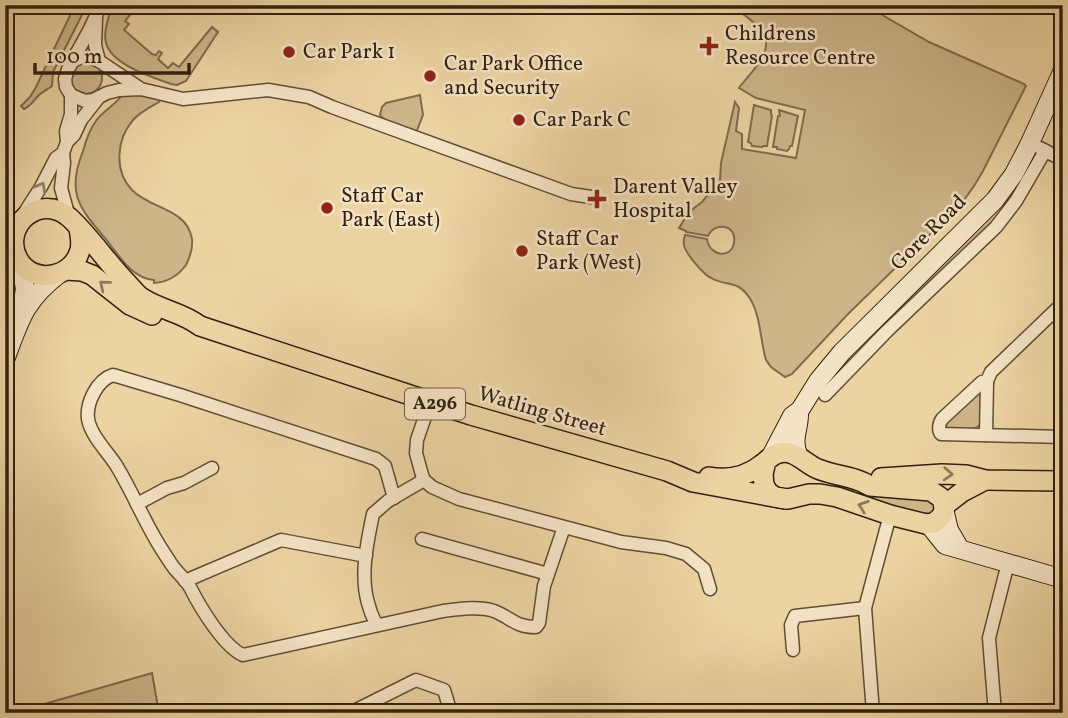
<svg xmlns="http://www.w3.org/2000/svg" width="1068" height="718" font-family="Vollkorn,serif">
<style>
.green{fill:#ccb589;stroke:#7e6b4d;stroke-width:2}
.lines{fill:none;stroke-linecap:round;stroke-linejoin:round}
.street-casing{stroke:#604e35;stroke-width:15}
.secondary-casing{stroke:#312111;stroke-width:20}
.primary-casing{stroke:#312111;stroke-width:22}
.street{stroke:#f3e2c3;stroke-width:12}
.secondary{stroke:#f3e2c3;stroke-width:18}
.primary{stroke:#ecd3a2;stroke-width:19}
.oneway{stroke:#92826a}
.oneway2{stroke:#8e7a5a}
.poi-dot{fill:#8f2418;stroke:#f3e2c3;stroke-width:2.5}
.labels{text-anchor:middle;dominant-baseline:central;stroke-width:5;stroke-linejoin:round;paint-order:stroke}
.shield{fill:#f3e2c3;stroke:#6b5b46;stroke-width:2}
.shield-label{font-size:19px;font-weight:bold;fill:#312111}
.poi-label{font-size:21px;fill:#312111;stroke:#f3e2c3;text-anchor:start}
.street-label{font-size:21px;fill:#312111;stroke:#f3e2c3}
</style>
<rect width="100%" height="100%" fill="#ecd3a2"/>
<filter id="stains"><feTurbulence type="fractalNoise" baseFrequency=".00286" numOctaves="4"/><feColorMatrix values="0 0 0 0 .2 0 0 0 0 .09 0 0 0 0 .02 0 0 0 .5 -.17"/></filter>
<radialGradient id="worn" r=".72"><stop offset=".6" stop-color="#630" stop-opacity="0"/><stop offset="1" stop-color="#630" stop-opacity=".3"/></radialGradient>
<g class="green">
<path d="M75,5h12l-34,67 -1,14c-4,3 -10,6 -13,9 -6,6 -8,11 -15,14l-3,-3 9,-9 6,-10z"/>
<path d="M112,5h26l-13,16 4,3 -5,6 28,24 4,1 3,-4 3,2 -4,6 10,9 5,-5 6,4 33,-40 6,5 -32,49 -9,4 -6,-1c-19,-7 -59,-19 -65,-41 -3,-11 3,-26 6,-38z"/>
<path d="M732,5h133l64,37 95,42 2,2 -43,85 -9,15 -13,18 -113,110 -56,60 -7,3 -14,-10 -5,-7c-6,-20 -5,-45 -17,-63 -13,-18 -22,-10 -38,-19 -7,-3 -26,-25 -27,-33 -1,-4 0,-7 1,-10l22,4c2,17 25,21 27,3 3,-17 -19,-21 -26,-6l-22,-4v-1l-7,-3 10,-16 13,-10 18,-21 1,-18 14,-61 4,6 -3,23 6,3v15l54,9 9,-48 -49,-12 -17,-10c10,-14 38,-38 23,-57 -8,-10 -21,-18 -30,-26z"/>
<circle cx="86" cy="78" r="16"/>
<path d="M122,94l27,2 11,3 -1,3c-9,5 -19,10 -26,18 -17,20 -19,51 -1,70 18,19 55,18 60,49 1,9 -2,18 -6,26 -8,11 -19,17 -32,18v-3c-21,-2 -33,-21 -45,-37 -28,-34 -44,-47 -26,-92 3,-11 7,-22 13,-30 7,-11 23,-18 26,-27z"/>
<path d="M420,95l3,20 -7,18c-12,-4 -28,-8 -36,-18l2,-8 4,-4z"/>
<path d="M754,105l17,5v4l1,2 -5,30h-4l-1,1 -10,-1 -1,-3 -3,-1z"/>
<path d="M779,110l19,6 -6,30h-2l-1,3 -2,2 -10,-2v-2h-4l5,-31h2z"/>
<path d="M1032,156l3,1 1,4 -45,66 -103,97 -4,-4z"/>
<path d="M979,391l2,1v32l-8,6 -27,-1 -2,-5z"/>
<path d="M853,487l75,8 10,9 -9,13 -77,-22z"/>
<path d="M152,673l7,40h-146z"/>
</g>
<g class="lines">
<defs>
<g id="street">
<path d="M96,19l-1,26 4,16"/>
<path d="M72,61c10,-18 22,-36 28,-56"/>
<path d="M141,89l-42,-28 -10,-4h-7l-9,4 -5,8 -3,10 1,8 5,8 14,6 8,-1 14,-7 12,-3 22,-1 42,10 85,-9 41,7 23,10 239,87 20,3"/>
<path d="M67,142l-1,-11 5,-17v-19"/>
<path d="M1040,148l23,12"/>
<path d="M63,153l1,10 -3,25 8,29"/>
<path d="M23,215l18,-28 15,-29 7,-5 4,-11 7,-7 7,-15 18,-23"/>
<path d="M1063,303l-72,69 -4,9 -5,1 -40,37c-3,4 -4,11 -1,15l122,3"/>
<path d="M825,395l62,-64 109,-104 20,-26 29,-50"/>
<path d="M430,402l-13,38 -1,13 6,22 2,5 8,7 27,12 162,43 45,6 20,6 18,15 6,20"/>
<path d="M986,435l1,-54"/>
<path d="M394,498l-9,-32 -9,-7 -196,-64 -67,-20c-16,5 -27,28 -25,44 3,17 19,32 28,46 16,26 27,54 43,80 5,8 10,16 15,23 6,7 13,13 17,21 9,18 33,58 52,66l200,-44c16,-2 36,-5 51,0 18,7 21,16 42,16l3,-4 5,-37 20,-59"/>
<path d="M137,504l30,-16 17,-5 28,-15"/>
<path d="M422,539l126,35"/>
<path d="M185,581l96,-41 85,16"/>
<path d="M376,624c-3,-6 -6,-13 -8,-21 -8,-28 -1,-60 5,-89l15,-13 36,-21"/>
<path d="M793,650l-2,-25 4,-9 70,-8"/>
<path d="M350,713l66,-33 28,10 7,23"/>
<path d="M873,713l-8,-105 25,-93"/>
<path d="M995,713l-6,-75 19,-75"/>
</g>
<g id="secondary">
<path d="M20,262l5,26 -3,22"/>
<path d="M5,360c15,-40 19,-59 54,-86"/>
<path d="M799,457c-8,-18 0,-26 0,-43"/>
<path d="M770,458l22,-42 8,-6 18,-29 24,-29 153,-152 19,-26 16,-31 33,-73"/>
<path d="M944,509l5,21 11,19"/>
<path d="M929,525l16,20 118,34"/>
</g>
<g id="primary">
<path d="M79,228c1,8 3,14 1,22 -7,28 -47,36 -62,9 -18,-33 23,-68 52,-41 20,19 37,44 57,65 5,5 9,11 15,15 18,12 40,14 58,28l271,89 196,56 26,11 92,17"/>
<path d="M66,270l16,1 10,4 38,30 22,10"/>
<path d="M709,477c18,3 37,0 52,-12 6,-4 10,-10 18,-12 16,-4 26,11 39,16 17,7 37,7 52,17l61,5 9,6 3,4 1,8 -2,7 -8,7 -8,1 -36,-9 -53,-18 -17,-3h-11l-21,5 -13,-2 -7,-5 -4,-7 -1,-11 3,-13"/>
<path d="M881,478l61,-4 24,1 19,5 78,1"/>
<path d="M944,506l18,-14 23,-12"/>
</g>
</defs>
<use href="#street" class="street-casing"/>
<use href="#secondary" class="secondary-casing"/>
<use href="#primary" class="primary-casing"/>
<use href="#street" class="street"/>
<use href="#secondary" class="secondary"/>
<use href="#primary" class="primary"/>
</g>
<defs><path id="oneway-chevron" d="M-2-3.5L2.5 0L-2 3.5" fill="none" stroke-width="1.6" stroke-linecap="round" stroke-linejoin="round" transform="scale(1.75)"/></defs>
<use class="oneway" href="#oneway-chevron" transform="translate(41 187) rotate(-61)"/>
<g class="oneway2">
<use href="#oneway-chevron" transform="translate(104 285) rotate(-141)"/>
<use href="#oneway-chevron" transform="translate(948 474) rotate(3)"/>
<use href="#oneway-chevron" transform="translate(863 506) rotate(-161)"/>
</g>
<g class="poi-dot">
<path d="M705.5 35.5h7v7h7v7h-7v7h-7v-7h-7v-7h7z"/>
<circle cx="289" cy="52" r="7"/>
<circle cx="430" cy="76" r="7"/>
<circle cx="519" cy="120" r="7"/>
<path d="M593.5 188.5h7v7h7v7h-7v7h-7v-7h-7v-7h7z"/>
<circle cx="327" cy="208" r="7"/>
<circle cx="522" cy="251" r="7"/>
</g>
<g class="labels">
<rect class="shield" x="405" y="388.5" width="60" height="31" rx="5"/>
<g class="shield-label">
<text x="435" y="404">A296</text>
</g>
<g class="poi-label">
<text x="725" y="34">Childrens<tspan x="725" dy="24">Resource Centre</tspan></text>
<text x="303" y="52">Car Park 1</text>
<text x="444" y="64">Car Park Office<tspan x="444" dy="24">and Security</tspan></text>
<text x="533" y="120">Car Park C</text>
<text x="613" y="187">Darent Valley<tspan x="613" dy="24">Hospital</tspan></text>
<text x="341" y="196">Staff Car<tspan x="341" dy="24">Park (East)</tspan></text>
<text x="536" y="239">Staff Car<tspan x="536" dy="24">Park (West)</tspan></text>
</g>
<g class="street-label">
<text transform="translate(929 233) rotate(-45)">Gore Road</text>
<text transform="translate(542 412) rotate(16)">Watling Street</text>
</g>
</g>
<rect width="1068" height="718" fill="none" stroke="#ecd3a2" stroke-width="28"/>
<rect x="7" y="7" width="1054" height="704" fill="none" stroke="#312111" stroke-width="3.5"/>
<rect x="14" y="14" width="1040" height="690" fill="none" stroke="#312111" stroke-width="2"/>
<path d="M35 63v10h154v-10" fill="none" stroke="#312111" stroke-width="3.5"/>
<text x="46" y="63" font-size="21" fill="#312111" stroke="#f3e2c3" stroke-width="5" paint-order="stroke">100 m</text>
<rect width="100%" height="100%" filter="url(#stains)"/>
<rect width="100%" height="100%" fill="url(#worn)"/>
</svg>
